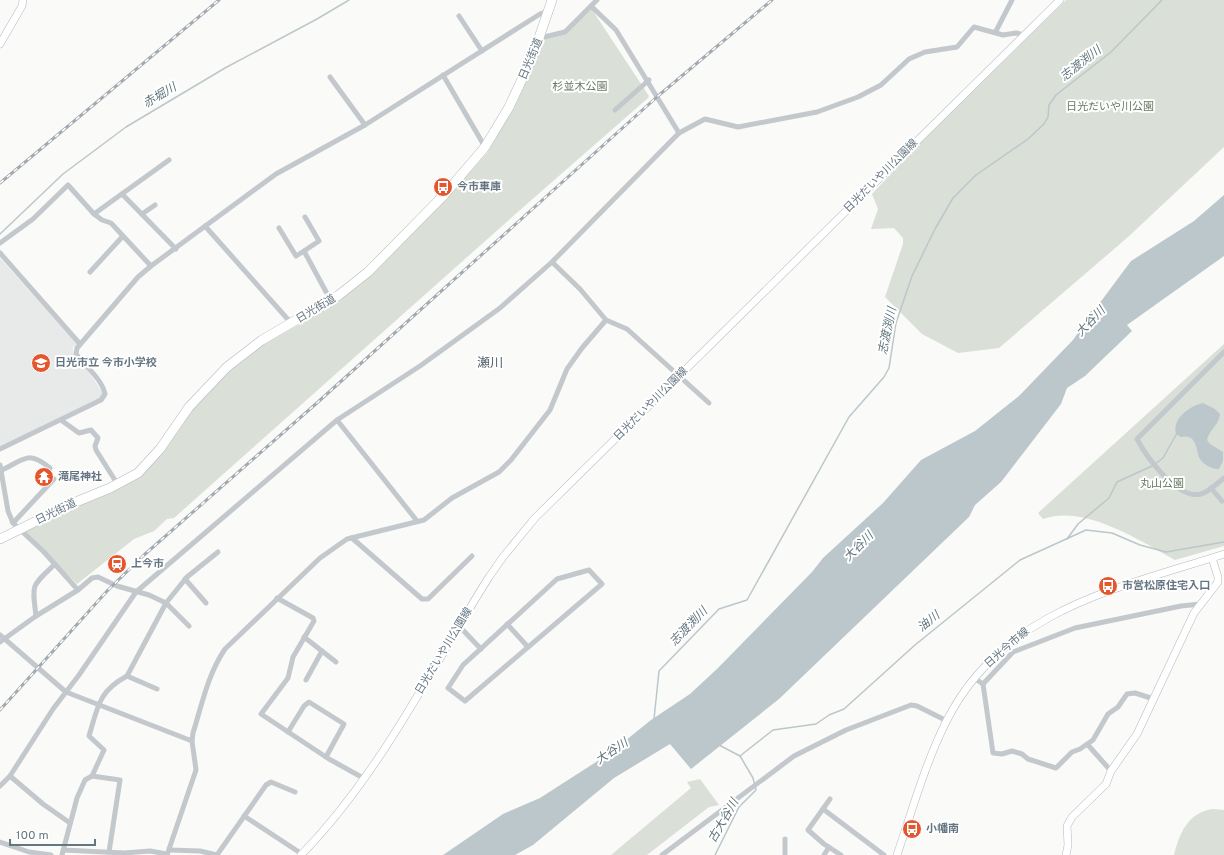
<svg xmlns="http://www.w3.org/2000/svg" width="1224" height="855" font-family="Overpass,'Noto Sans JP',sans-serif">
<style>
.built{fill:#e8e9e9}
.green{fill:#dadfd7}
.water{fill:#bbc7cb}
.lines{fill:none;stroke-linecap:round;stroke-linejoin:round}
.stream{stroke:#bbc7cb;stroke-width:1.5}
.secondary-casing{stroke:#b3babf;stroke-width:8}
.highway-casing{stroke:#b4b9bd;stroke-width:10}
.street{stroke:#c3c8cc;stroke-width:5}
.secondary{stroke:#fff;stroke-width:7}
.highway{stroke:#fff;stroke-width:9}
.rail-casing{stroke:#a2aab0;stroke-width:3}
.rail{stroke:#fff;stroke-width:1.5;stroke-dasharray:4.5;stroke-linecap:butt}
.labels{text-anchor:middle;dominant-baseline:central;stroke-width:4;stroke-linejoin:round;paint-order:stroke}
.street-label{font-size:11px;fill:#657683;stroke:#fff}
.park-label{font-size:11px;fill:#687a64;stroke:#fff}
.poi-label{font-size:11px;font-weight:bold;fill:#657683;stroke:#fff;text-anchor:start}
.water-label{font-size:12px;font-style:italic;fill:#60757c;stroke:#fff}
.quarter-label{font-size:13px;fill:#57646e;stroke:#fff}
</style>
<rect width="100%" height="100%" fill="#fafaf8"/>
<path class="built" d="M0,258l77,86 -4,3v6l17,21 13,19 -4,7 -99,47z"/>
<g class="green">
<path d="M1066,0h158v147l-96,90 -129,111 -41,5 -36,-19 -37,-37 18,-53v-6l-9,-10 -23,1 7,-20 -6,-15 35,-38z"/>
<path d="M591,8l58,88 -1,2 -128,112 -346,308 -7,1 -13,12 -20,8 -57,45 -54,-54 114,-54 53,-68 57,-54 60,-34 42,-29 93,-88 46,-51 54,-113 24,-5z"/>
<path d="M1224,344v202l-49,14c-35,-19 -90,-56 -132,-41l-5,-6z"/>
<path d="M700,779l19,26 -10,2 -62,48h-36l80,-67 -4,-6z"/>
<path d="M1213,809l11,1v45h-50c5,-22 15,-43 39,-46z"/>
</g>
<g class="water">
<path d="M1224,195v61l-97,69 5,6 -47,45 -18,12 -6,16 -60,78 -26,23 -6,12 -190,182 -88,70 -21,-25 -56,34 -81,67 -18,10h-72l60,-41 37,-16 70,-45 41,-33 39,-26 28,-26 94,-96 11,-14 60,-55 38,-43 54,-29 44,-35 54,-56 12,-17 2,-8 15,-15 29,-39 63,-40z"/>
<path d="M1203,403l12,6 5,5c-1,11 -11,16 -13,26l3,4 13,8v9l-4,8c-8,1 -20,-7 -21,-15 -2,-10 -4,-20 -17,-17l-5,-3c-4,-16 14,-28 27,-31z"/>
</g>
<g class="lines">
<g class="stream">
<path d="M0,234l63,-60 63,-47 99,-59 92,-49 32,-19"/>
<path d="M1155,464l8,-6 14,-25"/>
<path d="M1067,539l11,-15 31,-26 8,-16 35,-16"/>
<path d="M654,719l5,-48 60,-62 28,-9 102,-183 35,-40 5,-9 7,-45 16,-47 23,-47 18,-31 23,-23 52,-36 16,-15 4,-7 1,-12 7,-10 55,-43 51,-52"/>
<path d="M719,745l21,11"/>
<path d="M740,756l33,-26 43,-6 13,-9 15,-6 71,-64 105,-85 66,-30 26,3 28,12 26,7 58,-10"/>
<path d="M715,855l24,-48 17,-17 -3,-12 -13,-22"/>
</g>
<defs>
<g id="secondary">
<path d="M0,44l22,-38 1,-6"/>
<path d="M301,855c79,-81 128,-183 188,-278l14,-20 32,-39 525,-518"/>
<path d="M897,855c15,-44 28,-91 49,-133 56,-112 170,-133 278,-168"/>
<path d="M1066,855l2,-10 -1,-19 5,-9 34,-33 5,-13 26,-37 57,-121 24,-31v-5l-6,-19"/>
</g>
<path id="highway" d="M0,539l71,-35 39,-16 28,-15 22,-24 29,-42 38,-40 35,-27 77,-45 29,-23 76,-77 41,-48 24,-40 23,-49 20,-58"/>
</defs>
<use href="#secondary" class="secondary-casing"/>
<use href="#highway" class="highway-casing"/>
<g class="street">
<path d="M591,6l25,24 63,103 26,-14 33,8 79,-15 41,-15 23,-12 28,-26 16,-7 32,-5 17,-20 29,8 13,-2 8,2"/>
<path d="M459,16l23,35"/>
<path d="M996,31l16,-31"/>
<path d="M540,38l25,-6 32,-32"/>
<path d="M443,75l42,72"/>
<path d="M330,77l35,48"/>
<path d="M615,110l34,-30"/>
<path d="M122,194l54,55"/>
<path d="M94,214l75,-54"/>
<path d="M142,214l13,-9"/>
<path d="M305,217l14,24 -15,10 27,50"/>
<path d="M205,226l87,98"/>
<path d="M279,228l17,28 8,-5"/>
<path d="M0,243l33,-24 35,-34 26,29 8,6 9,3 40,43"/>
<path d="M0,253l80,91"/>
<path d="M552,262l28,27 26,31 21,9 82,74"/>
<path d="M90,272l33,-36"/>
<path d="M1224,352l-87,87c9,17 40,61 64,55 8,-2 16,-11 23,-16"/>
<path d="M61,420l18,13 12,-3 7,8 -3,8 1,4 22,35"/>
<path d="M337,420l80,101"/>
<path d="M0,449l101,-49 4,-6c-3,-15 -20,-28 -29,-40l1,-6 61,-71 13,-11 125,-92 89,-49 175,-111 8,-3"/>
<path d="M0,465l8,46 5,12 31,29 34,38"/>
<path d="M2,470c23,-11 26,-20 48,-2"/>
<path d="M1211,488l11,13"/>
<path d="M13,523l41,-44"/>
<path d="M352,538l70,61h6l44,-43"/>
<path d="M589,570l13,14 -137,117 -17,-13 15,-23 94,-86z"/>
<path d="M185,579l21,24"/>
<path d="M277,598l36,20 1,3 -21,36 -5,21 -27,36 68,45 36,20"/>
<path d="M36,616c-4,-33 -5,-29 19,-52"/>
<path d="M507,624l21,23"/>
<path d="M459,626l22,23"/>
<path d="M0,635l66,57 126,49"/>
<path d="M304,637l32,25"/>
<path d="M0,642l36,-26 42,-26 14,-12 6,-1 19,9 32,9 17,8 23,23"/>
<path d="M974,678l9,6 10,69 9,1 10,-3 10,3 6,5 28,9 16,-16 8,-3 13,-9 15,-26 10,-7 9,-13 8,-1 19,6"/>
<path d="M306,680l16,-29"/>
<path d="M983,684l30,-32 62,-24 106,-22 20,-2"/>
<path d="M157,689l-30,-13 39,-73 21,-26 31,-25"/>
<path d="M288,732l16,-26 5,-4 35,22 -18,33"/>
<path d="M1088,745l23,26"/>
<path d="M10,776l33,28 27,19"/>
<path d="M92,776l28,4 -11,72"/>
<path d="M0,786l10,-10 43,-67 26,-34 57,-83 201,-172 83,-54 80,-58 52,-46 127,-129"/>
<path d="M830,799l-22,31 16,14 17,11"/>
<path d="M823,809l61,46"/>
<path d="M244,816l58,38"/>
<path d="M785,839v16"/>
<path d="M0,842l29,10 22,3"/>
<path d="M63,850l61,3 26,-2 17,3"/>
<path d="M170,850l30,1 17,4 49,-70 5,-3 24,10"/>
<path d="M62,855l15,-57 8,-18 7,-4 12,-26 -15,-14c9,-30 10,-45 38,-60"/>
<path d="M167,855l29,-85 -4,-29 1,-8c9,-29 15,-59 32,-84l95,-91 27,-19 77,-19 28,-22 47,-26 12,-12 39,-50 17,-41 15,-21 24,-28"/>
<path d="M662,855l132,-99 52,-26 65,-25 6,1 30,15"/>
<path d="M824,855l5,-8"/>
</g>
<use href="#secondary" class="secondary"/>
<use href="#highway" class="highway"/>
<defs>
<g id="rail">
<path d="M0,183l219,-183"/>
<path d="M0,710l108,-120 36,-35 174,-153 340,-306 114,-96"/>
</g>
</defs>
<use href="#rail" class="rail-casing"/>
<use href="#rail" class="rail"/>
</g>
<defs>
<symbol id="bus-disc" viewBox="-11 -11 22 22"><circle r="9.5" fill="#e4572e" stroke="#fff"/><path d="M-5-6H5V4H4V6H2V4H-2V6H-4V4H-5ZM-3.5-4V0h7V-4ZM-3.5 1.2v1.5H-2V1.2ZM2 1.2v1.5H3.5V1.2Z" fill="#fff"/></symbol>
<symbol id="school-disc" viewBox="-11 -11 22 22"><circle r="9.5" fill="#e4572e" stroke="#fff"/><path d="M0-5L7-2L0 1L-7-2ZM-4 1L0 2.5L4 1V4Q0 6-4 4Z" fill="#fff"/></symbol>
<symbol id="temple-disc" viewBox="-11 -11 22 22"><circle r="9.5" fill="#e4572e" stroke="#fff"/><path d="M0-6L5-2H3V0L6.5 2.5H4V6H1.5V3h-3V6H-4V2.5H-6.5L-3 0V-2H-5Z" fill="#fff"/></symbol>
<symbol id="station-disc" viewBox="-11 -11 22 22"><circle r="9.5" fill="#e4572e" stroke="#fff"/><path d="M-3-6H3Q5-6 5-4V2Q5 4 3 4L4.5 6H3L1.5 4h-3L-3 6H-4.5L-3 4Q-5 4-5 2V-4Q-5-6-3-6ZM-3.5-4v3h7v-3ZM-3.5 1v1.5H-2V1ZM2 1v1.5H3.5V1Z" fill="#fff"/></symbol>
</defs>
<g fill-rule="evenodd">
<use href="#bus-disc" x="432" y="176" width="22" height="22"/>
<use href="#school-disc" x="30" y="352" width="22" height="22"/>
<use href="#temple-disc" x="33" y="466" width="22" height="22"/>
<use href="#station-disc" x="106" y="553" width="22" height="22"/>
<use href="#bus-disc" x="1097" y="575" width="22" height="22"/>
<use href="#bus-disc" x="901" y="818" width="22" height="22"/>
</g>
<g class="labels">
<g class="street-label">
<text transform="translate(531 59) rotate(-67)">日光街道</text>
<text transform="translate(881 176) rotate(-45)">日光だいや川公園線</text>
<text transform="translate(316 309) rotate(-31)">日光街道</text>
<text transform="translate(651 404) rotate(-45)">日光だいや川公園線</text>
<text transform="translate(56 512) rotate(-26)">日光街道</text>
<text transform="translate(1007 648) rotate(-41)">日光今市線</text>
<text transform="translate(444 651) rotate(-59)">日光だいや川公園線</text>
</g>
<g class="park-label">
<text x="580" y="87">杉並木公園</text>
<text x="1110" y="107">日光だいや川公園</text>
<text x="1162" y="484">丸山公園</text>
</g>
<g class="poi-label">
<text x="457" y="187">今市車庫</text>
<text x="55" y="363">日光市立 今市小学校</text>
<text x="58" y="477">滝尾神社</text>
<text x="131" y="564">上今市</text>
<text x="1122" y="586">市営松原住宅入口</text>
<text x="926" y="829">小幡南</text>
</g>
<g class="water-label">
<text transform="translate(1081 64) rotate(-38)">志渡渕川</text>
<text transform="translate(160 96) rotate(-31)">赤堀川</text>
<text transform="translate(1091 322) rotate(-46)">大谷川</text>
<text transform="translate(888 331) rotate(-78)">志渡渕川</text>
<text transform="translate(859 547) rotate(-45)">大谷川</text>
<text transform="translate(929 622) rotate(-39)">油川</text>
<text transform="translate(689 627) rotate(-46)">志渡渕川</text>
<text transform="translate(612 752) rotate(-34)">大谷川</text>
<text transform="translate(724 821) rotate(-60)">古大谷川</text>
</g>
<g class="quarter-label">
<text x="490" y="364">瀬川</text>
</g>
</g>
<path d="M10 839v6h85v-6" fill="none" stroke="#657683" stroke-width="2"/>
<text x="16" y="839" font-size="12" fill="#657683" stroke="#ffffff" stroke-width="3" paint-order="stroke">100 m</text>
</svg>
